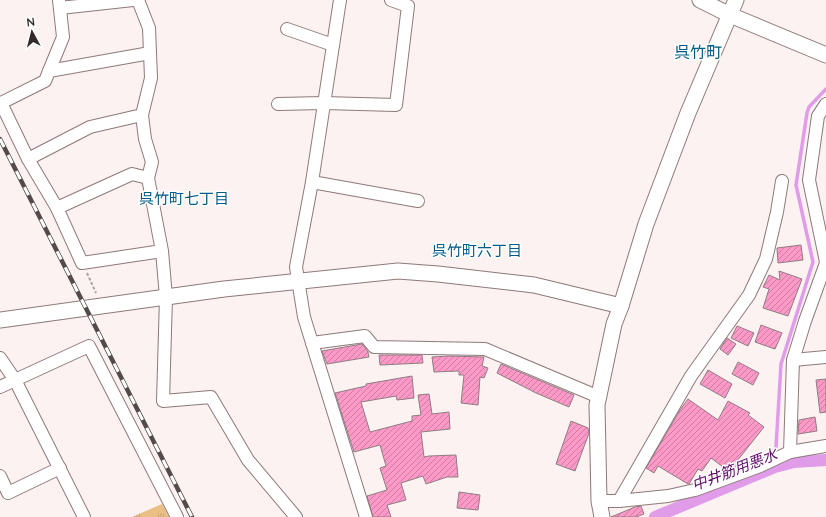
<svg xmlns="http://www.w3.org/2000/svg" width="826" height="517" font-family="Lato,'Noto Sans JP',sans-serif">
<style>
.grass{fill:url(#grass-tufts)}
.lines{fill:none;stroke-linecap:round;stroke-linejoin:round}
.stream{stroke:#e19ce9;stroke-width:3.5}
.canal{stroke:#e19ce9;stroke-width:12}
.building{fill:url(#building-hatch);stroke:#8f7c84}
.minor-casing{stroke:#8e7978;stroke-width:14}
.tertiary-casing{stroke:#8e7978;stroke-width:17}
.path{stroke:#aba2a2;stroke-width:2;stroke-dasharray:3 2;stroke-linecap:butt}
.minor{stroke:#fff;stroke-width:12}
.tertiary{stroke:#fff;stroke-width:15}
.rail-casing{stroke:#534a4a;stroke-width:4.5}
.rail{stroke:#fff;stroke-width:3;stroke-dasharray:9;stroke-linecap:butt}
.labels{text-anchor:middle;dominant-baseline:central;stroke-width:3;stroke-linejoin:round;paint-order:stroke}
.neighbourhood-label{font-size:15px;fill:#015b86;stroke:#fff}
.water-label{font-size:15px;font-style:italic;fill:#610a6b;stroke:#fff}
.quarter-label{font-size:16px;fill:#015b86;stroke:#fff}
</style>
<defs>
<pattern id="grass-tufts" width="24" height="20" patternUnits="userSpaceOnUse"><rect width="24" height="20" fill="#e9bf83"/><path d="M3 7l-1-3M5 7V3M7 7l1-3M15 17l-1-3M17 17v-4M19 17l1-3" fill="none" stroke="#c8a471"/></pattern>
<pattern id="building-hatch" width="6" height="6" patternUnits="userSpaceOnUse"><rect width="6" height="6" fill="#fc99c6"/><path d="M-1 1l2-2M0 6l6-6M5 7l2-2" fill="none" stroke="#cd7da1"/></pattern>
</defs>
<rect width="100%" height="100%" fill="#fcf2f2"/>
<path class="grass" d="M162,504l7,13h-37z"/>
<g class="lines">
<path class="stream" d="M776,447l5,-83 32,-102 -17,-77 11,-72 2,-6 17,-18"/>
<path class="canal" d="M655,517l120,-50 19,-5 32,-2"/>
</g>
<g class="building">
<path d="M801,245l2,15 -25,3 -1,-15z"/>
<path d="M779,271l23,8 -14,37 -25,-8 6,-19 -6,-2 6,-12 11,5z"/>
<path d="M761,325l21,8 -7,16 -20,-7z"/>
<path d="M737,326l17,7 -6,13 -17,-8z"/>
<path d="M727,338l9,6 -8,11 -8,-6z"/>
<path d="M362,344l6,8 1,5 -42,7 -5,-13z"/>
<path d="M379,355h43l1,8 -43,2z"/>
<path d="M449,356l35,1 -2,9 6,2 -4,10 -4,-1 -2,28 -17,-2 3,-28h-5v-4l-25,1 -2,-15z"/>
<path d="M738,362l21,11 -6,12 -21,-11z"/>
<path d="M501,364l73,31 -5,12 -33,-14 -39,-20z"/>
<path d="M708,370l24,14 -7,14 -25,-14z"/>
<path d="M412,376l2,22 -17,2 -1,-4 -35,6 9,30 42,-11v-5l9,-1 -3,-20 11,-1 3,20 17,-2 1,17 -29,3 3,25 5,-1 27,-1 2,22h-11l-21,7 -3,-8 -22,7 5,17 -19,5 4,12h-18l-6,-21 20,-6 -7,-22 6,-2 -6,-21 -26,7 -19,-59 31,-7v-2z"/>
<path d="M826,379v33l-6,1 -4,-33z"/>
<path d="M688,399l30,21 10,-19 22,12 -2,2 16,12 -27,34 3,2 -4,4 -9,3 -16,-12 -9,13 -4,-2 -9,15h-1l-30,-18 -4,7 -8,-5 34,-58z"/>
<path d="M815,417l2,14 -19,3 1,-14z"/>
<path d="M571,421l17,7 1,5 -14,38 -19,-7z"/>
<path d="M459,492l21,3 -2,15 -21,-2z"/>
<path d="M641,506l3,8 -8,3h-25l24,-10z"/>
</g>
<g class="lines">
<defs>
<g id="minor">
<path d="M340,0l-28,182 -16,85 8,50 62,200"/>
<path d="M60,8l73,-8"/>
<path d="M287,29l46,16"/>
<path d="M49,71l101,-18"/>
<path d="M278,104l46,-1 72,2 12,-99 -17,-6"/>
<path d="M826,104l-8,12 -9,64 17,82"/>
<path d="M142,115l3,24 7,23 -4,16"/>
<path d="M28,159l62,-32 52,-12 9,-37 -2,-50 -11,-28"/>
<path d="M312,182l106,19"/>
<path d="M57,208l-29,-49 -27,-56 44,-22 18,-44 -4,-37"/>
<path d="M162,251l-80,12 -25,-55 75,-34 16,4 14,73 4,46 -3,104 48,-4 37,63 48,57"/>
<path d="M312,343l53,-7 9,11 111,2 114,48"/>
<path d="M0,358l15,22 -15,7"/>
<path d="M793,360l33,-3"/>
<path d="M790,452l3,-92 12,-39 21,-58"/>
<path d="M0,476l8,17 52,-25"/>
<path d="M599,501h20l72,-125 58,-81 17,-36 11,-47 5,-31"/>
<path d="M619,501l49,-5 27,-6 65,-24 30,-14 36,-6"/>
<path d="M84,517l-69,-137 74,-34 88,171"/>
</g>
<g id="tertiary">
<path d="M700,0l30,15 96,40"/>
<path d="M0,320l224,-31 174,-18 40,3 96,11 87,21"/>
<path d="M602,517l-3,-16 -2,-96 17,-81 7,-18 25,-82 42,-111 48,-113"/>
</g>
</defs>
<use href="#minor" class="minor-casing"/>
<use href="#tertiary" class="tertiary-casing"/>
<path class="path" d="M87,273l9,20"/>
<use href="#minor" class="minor"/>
<use href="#tertiary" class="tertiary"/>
<defs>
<path id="rail" d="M0,139l192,378"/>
</defs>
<use href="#rail" class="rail-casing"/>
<use href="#rail" class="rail"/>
</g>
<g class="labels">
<g class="neighbourhood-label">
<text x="184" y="198">呉竹町七丁目</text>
<text x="477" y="250">呉竹町六丁目</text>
</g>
<g class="water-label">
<text transform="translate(734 469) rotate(-21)">中井筋用悪水</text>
</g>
<g class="quarter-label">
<text x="698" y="51">呉竹町</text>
</g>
</g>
<g transform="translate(32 32) rotate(353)" stroke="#ffffff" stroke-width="3" paint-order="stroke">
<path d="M0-3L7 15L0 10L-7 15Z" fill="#332a2a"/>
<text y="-6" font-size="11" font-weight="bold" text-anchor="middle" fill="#332a2a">N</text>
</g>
</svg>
